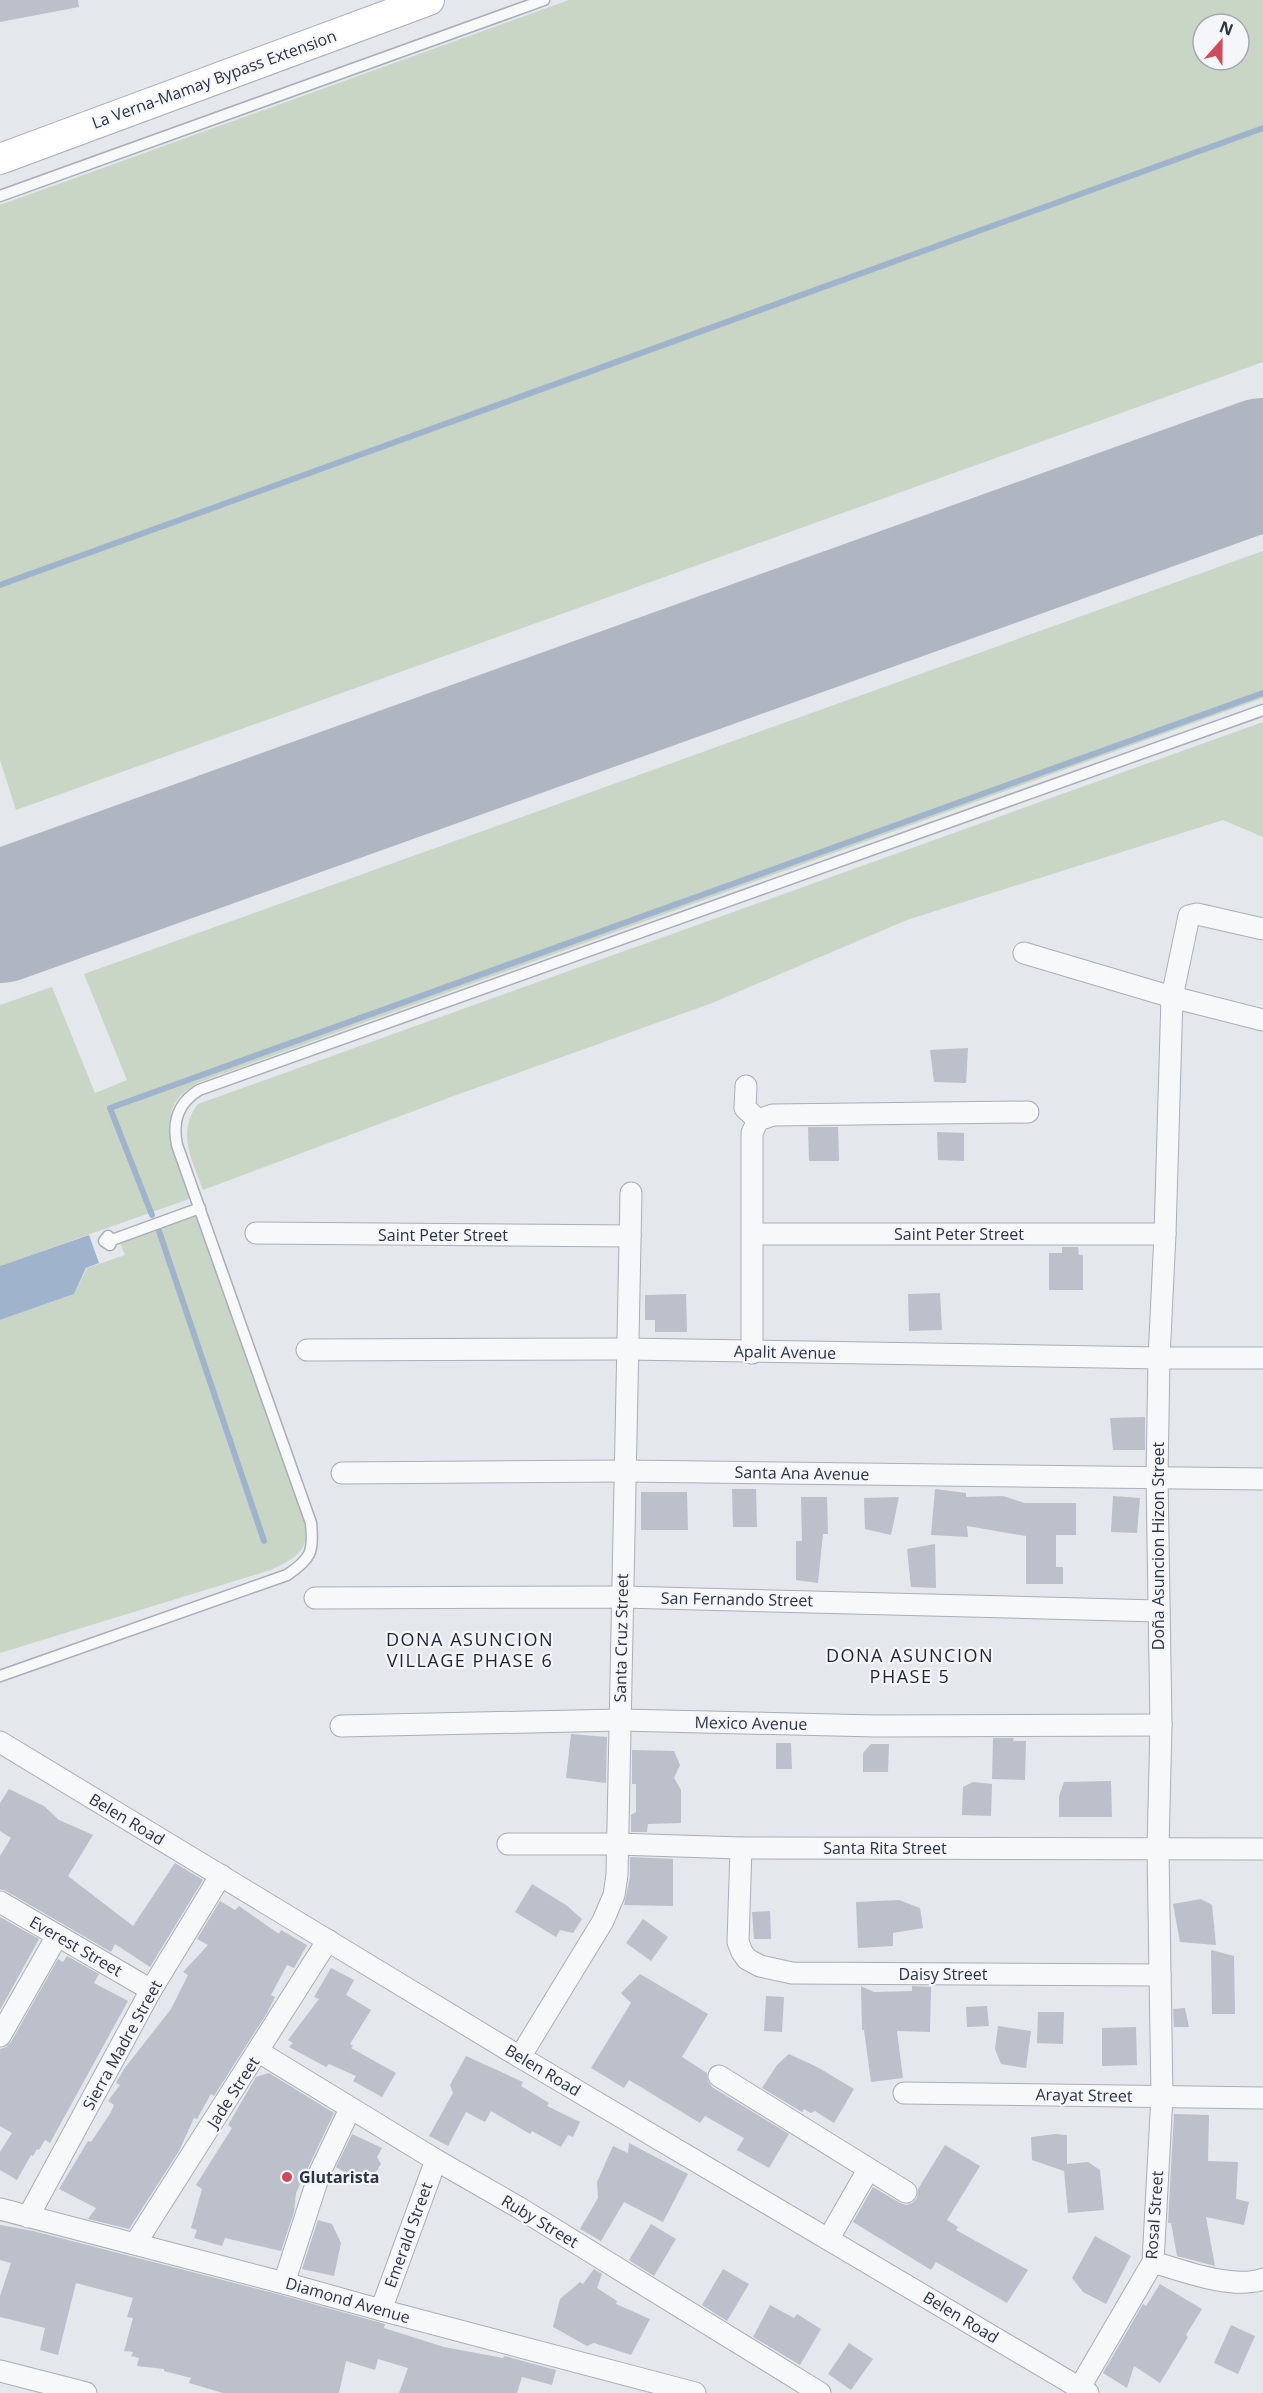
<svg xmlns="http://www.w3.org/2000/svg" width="1263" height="2393" font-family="'Open Sans',sans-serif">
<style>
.green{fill:#c9d6c5;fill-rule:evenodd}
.water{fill:#9fb4cc}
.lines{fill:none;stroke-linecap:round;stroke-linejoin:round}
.stream{stroke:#9fb4cc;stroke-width:6}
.runway{stroke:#b0b6c1;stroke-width:132}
.building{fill:#bbc0ca}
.service-casing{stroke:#a9aeb7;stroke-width:13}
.minor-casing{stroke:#a9aeb7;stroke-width:23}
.secondary-casing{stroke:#a9aeb7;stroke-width:32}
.service{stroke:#f7f8fa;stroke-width:10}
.minor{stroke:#f7f8fa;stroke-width:21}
.secondary{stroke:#fff;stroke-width:30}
.poi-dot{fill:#d1495b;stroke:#f4f6f9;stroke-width:2}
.labels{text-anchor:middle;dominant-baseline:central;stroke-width:4.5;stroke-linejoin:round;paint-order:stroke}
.street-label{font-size:16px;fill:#2b3445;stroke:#f4f6f9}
.poi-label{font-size:16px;font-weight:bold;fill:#2b3445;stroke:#f4f6f9;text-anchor:start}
.neighbourhood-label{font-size:18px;letter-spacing:1.5px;fill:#1d2536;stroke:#f4f6f9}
</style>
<rect width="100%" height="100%" fill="#e4e7ec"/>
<g class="green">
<path d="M569,0h694v362l-1247,448 -16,-50v-555zM1203,24h36v36h-36z"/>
<path d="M1263,551v147l-1066,385c-6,4 -14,9 -19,15 -21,30 3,70 14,100l-192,68v-261l52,-18 43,106 32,-13 -43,-106z"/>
<path d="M1263,722v115l-40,-17 -316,100 -195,83 -253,91 -256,96c-11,-31 -27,-57 -5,-86z"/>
<path d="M198,1207l110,318c-2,29 -13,33 -37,45l-271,83v-333l74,-26 13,-26 38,-13 -8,-20z"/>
</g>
<path class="water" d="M89,1235l10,28 -13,5 -12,26 -74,26v-54z"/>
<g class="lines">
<g class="stream">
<path d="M0,585l1263,-457"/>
<path d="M152,1215l-42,-107 1153,-415"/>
<path d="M159,1231l105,310"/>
</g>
<path class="runway" d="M0,917l1263,-453"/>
</g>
<g class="building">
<path d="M0,0h78l1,7 -79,15z"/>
<path d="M968,1048l-2,35 -32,-1 -4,-32z"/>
<path d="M808,1127h30l1,34h-30z"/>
<path d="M937,1132l27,1v28l-26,-1z"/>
<path d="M1062,1247h16l1,8h4v35h-34v-37h13z"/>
<path d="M940,1293l2,37 -33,1 -1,-37z"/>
<path d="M686,1294l1,38h-32v-12h-10v-25z"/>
<path d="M1145,1417v33h-32l-3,-32z"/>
<path d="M732,1489h24l1,38h-24z"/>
<path d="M935,1489l31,4v4l37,-1 22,7h51v32h-20v32h7v17h-37v-48l-59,-10 1,11 -37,-2z"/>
<path d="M641,1492h46l1,38h-47z"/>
<path d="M1113,1496l27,2 -3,35 -26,-1z"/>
<path d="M801,1497h26l1,37h-5l-5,49 -22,-3v-39h6z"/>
<path d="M899,1497l-8,38 -26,-6 -1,-31z"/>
<path d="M935,1544l1,44 -25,-1 -4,-38z"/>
<path d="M571,1734l36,3 -1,46 -40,-5z"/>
<path d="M993,1738h21l-1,3h13l-1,39 -33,-1z"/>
<path d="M776,1743h15l1,26h-16z"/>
<path d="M871,1744h18l-1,28h-25v-19z"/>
<path d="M632,1750l42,1 6,14 -6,13 7,12v33l-33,1 -1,8h-16v-17l5,-3v-28h-4z"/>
<path d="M1111,1781l1,36h-53v-21l5,-14z"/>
<path d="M973,1782l19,2 -1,32 -29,-1 1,-28z"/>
<path d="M9,1789l35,17 15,14 34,15 -25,41 65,50 42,-63 28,17 -53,87 -35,-23 -4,8 -105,-61 -6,-2v-33l11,-18 -11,-7v-28z"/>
<path d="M630,1857l43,2v47l-49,-1 6,-28z"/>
<path d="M532,1884l34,21 16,14 -9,14 -13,-3 -4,7 -41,-25z"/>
<path d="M1201,1899l11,6 4,40 -36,-3 -7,-38z"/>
<path d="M899,1900l21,8 3,20 -30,5v13l-35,2 -2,-46z"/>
<path d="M220,1901l15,9 4,-4 40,28 2,-4 26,15 -13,23 -7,-3 -16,30 4,2 -8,16 -53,83 -3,-2 -14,25 -3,-1 -15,33 -50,78 -41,-10 8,-11 -37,-19 29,-48 3,1 20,-30 3,-7 -6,-4 12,-16 -4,-2 8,-14 47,-60 17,-34 -5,-3 25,-27 -11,-6z"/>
<path d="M770,1911l1,28h-17l-2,-27z"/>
<path d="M0,1917l39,22 -39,71z"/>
<path d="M643,1919l25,18 -17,24 -25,-18z"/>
<path d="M1211,1950l23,6 1,58h-23z"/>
<path d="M67,1956l32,18 -5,9 34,18 -78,142 -5,-3 -6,10 -2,-1 -4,7 -2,-1 -14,25 -17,-10v-18l12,-19 -12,-7v-77l6,-2 5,-5 47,-83 5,3z"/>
<path d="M331,1968l23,12 -8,15 25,15 -21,34 3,2 -2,2 45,25 -14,24 -29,-16 3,-5 -27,-12 -3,3 -37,-20 4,-4 -5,-3 31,-41 -5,-2z"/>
<path d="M640,1974l68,40 -26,43 25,16 1,8 4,6 77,47 -20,34 -32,-18 7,-12 -39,-22 -5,7 -71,-43 -5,8 -33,-20 40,-65 -10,-10z"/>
<path d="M861,1986l13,6 38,-1v-5l19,1 -1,45 -33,-1 6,47 -32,4 -7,-52h-2z"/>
<path d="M766,1996l18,1 -2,35 -18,-1z"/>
<path d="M987,2006l2,20 -22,1 -1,-20z"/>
<path d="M1185,2008l4,19h-15l-1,-18z"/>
<path d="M1038,2012h26l-1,32 -26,-1z"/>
<path d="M998,2026l33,5 -5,37 -25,-4 -6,-15z"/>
<path d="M1136,2027l1,38 -35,1v-38z"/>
<path d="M789,2054l30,14 35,21 -20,34 -19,-12 -4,2 -7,-4 -2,3 -40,-24 15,-23z"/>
<path d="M466,2056l57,26 -2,4 28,17 -2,3 33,16 -7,15 -5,-2 -7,12 -29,-16 -2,3 -39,-23 -6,11 -19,-10 -18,34 -19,-10 24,-43 -3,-8z"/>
<path d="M269,2073l65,40 -38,80 -2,19 -13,39 -56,-13 -3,8 -28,-8 3,-8 -6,-2 11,-39 -6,-4 36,-57 -4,-3 28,-48z"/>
<path d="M1174,2114l35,1 -1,46 30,1 -2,37 13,3 -5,23 -38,-8 9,49 -38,-10 -6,-33h-3z"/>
<path d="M356,2126l-4,8 30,14 -5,9 4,7 -14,22 -31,-19z"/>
<path d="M1055,2134l12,1v29l21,-2 12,8 4,40 -36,3 -4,-42 -32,-11 -1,-23z"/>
<path d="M629,2143l59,31 -25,48 -39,-20 -23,39 -21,-12 18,-31 -1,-16 16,-36 15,7z"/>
<path d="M945,2145l35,21 -33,54 11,7 -2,3 72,40 -21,33 -71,-41 -5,8 -78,-48 20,-35 27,16 6,2 6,-2 5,-5 1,-9z"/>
<path d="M318,2220l14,4 9,19 -7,33 -32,-7z"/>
<path d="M651,2224l25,15 -22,37 -25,-16z"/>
<path d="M0,2225l33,6 248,64 104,29 -1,4 60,19 59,11 1,-2 52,14 -4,15 -30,-8 -5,16h-118l9,-25 -30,-9 -3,11 -29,-9 -7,32h-116l-34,-10 2,-5 -27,-7v-2l-27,-3 2,-8 -8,-2 2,-4 -9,-1 9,-33 -6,-1 6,-19 -57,-15 -18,72 -18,-5 5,-22 -45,-11v-21l11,-33 -11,-3z"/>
<path d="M1095,2236l36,20 -25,48 -23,-12 -11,-14z"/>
<path d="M594,2269l8,5 -5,14 20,13 -1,3 34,15 -19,36 -37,-12 -7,3 -34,-19 7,-28 20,-17 3,2z"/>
<path d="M723,2269l26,15 -22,37 -25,-16z"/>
<path d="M1160,2284l42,25 -16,26 2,2 -28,46 -26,-17 -7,22 -24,-15 40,-69 3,2z"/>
<path d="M770,2305l24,13 3,-4 24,15 -21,36 -47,-28z"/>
<path d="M1231,2325l24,11 -17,38 -24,-11z"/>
<path d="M849,2343l24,16 -22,31 -23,-16z"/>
</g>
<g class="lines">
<defs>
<g id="service">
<path d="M0,196l544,-196"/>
<path d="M112,1240l-4,-4 -4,5 6,4 2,-5 88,-32"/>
<path d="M0,1676l287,-101c24,-16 27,-23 24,-52l-134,-378c-5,-24 1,-42 22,-55l1064,-380"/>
</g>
<g id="minor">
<path d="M1024,953l148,44 91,23"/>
<path d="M746,1086l-1,22 13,12"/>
<path d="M256,1233l374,3"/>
<path d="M754,1234h411"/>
<path d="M307,1350l320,-1 532,9h104"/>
<path d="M752,1353v-220l6,-13 15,-5 255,-3"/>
<path d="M342,1473l283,-2 638,8"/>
<path d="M315,1598l307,-1 536,14"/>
<path d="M341,1726l279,-6 256,6 285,-1"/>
<path d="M0,1742l520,315 568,336"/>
<path d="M508,1844h109l124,4 522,1"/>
<path d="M741,1848l-3,94 4,10 5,7 13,7 32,7 368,2"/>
<path d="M0,1902l151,88"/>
<path d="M0,2036l57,-100"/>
<path d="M259,2052l177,108 82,47 302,186"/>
<path d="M520,2057l83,-136 11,-26 3,-20 14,-682"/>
<path d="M719,2076l187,116"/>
<path d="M904,2093l359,5"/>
<path d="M0,2209l284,74 97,27 314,83"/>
<path d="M28,2217l123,-227 70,-115"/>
<path d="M829,2238l39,-68"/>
<path d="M135,2244l193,-304"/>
<path d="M1153,2262c30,9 80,28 110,17"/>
<path d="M284,2283l36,-111 30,-63"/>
<path d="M381,2310l55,-150"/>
<path d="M0,2371l86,22"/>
<path d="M1080,2387l73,-125 9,-166 -4,-247 3,-124 -4,-248 2,-119 6,-124 7,-237 17,-81 8,-2 66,15"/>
</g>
<path id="secondary" d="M0,159l429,-159"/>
</defs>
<use href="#service" class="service-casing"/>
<use href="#minor" class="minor-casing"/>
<use href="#secondary" class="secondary-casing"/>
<use href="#service" class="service"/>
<use href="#minor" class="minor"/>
<use href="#secondary" class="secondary"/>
</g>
<circle class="poi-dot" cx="287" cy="2177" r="6"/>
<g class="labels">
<g class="street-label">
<text transform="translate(214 79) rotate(-20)">La Verna-Mamay Bypass Extension</text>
<text x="959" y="1234">Saint Peter Street</text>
<text x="443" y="1235">Saint Peter Street</text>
<text transform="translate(785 1352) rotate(1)">Apalit Avenue</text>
<text transform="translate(802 1473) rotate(1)">Santa Ana Avenue</text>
<text transform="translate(1158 1546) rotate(-90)">Doña Asuncion Hizon Street</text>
<text transform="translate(737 1599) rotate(1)">San Fernando Street</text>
<text transform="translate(621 1638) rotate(-89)">Santa Cruz Street</text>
<text transform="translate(751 1723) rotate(1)">Mexico Avenue</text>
<text transform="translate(127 1819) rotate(31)">Belen Road</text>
<text x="885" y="1848">Santa Rita Street</text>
<text transform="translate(76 1946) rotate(30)">Everest Street</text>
<text x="943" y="1974">Daisy Street</text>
<text transform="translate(122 2045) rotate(-61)">Sierra Madre Street</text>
<text transform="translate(543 2070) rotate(31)">Belen Road</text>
<text transform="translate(233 2092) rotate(-57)">Jade Street</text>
<text transform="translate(1084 2095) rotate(1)">Arayat Street</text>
<text transform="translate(1154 2215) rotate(-86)">Rosal Street</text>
<text transform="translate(540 2221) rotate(31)">Ruby Street</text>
<text transform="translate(408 2235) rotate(-70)">Emerald Street</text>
<text transform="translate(348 2300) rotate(16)">Diamond Avenue</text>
<text transform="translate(961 2317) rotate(31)">Belen Road</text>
</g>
<g class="poi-label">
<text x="299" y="2177">Glutarista</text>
</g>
<g class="neighbourhood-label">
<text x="470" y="1639">DONA ASUNCION<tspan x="470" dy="21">VILLAGE PHASE 6</tspan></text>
<text x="910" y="1655">DONA ASUNCION<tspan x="910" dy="21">PHASE 5</tspan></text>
</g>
</g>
<g transform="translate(1221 42) rotate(21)"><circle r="28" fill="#f4f6f9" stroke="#a4a8b1" stroke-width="1.5"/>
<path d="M0-4.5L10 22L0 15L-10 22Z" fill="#d1495b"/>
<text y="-9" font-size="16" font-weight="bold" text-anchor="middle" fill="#2b3445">N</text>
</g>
</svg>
